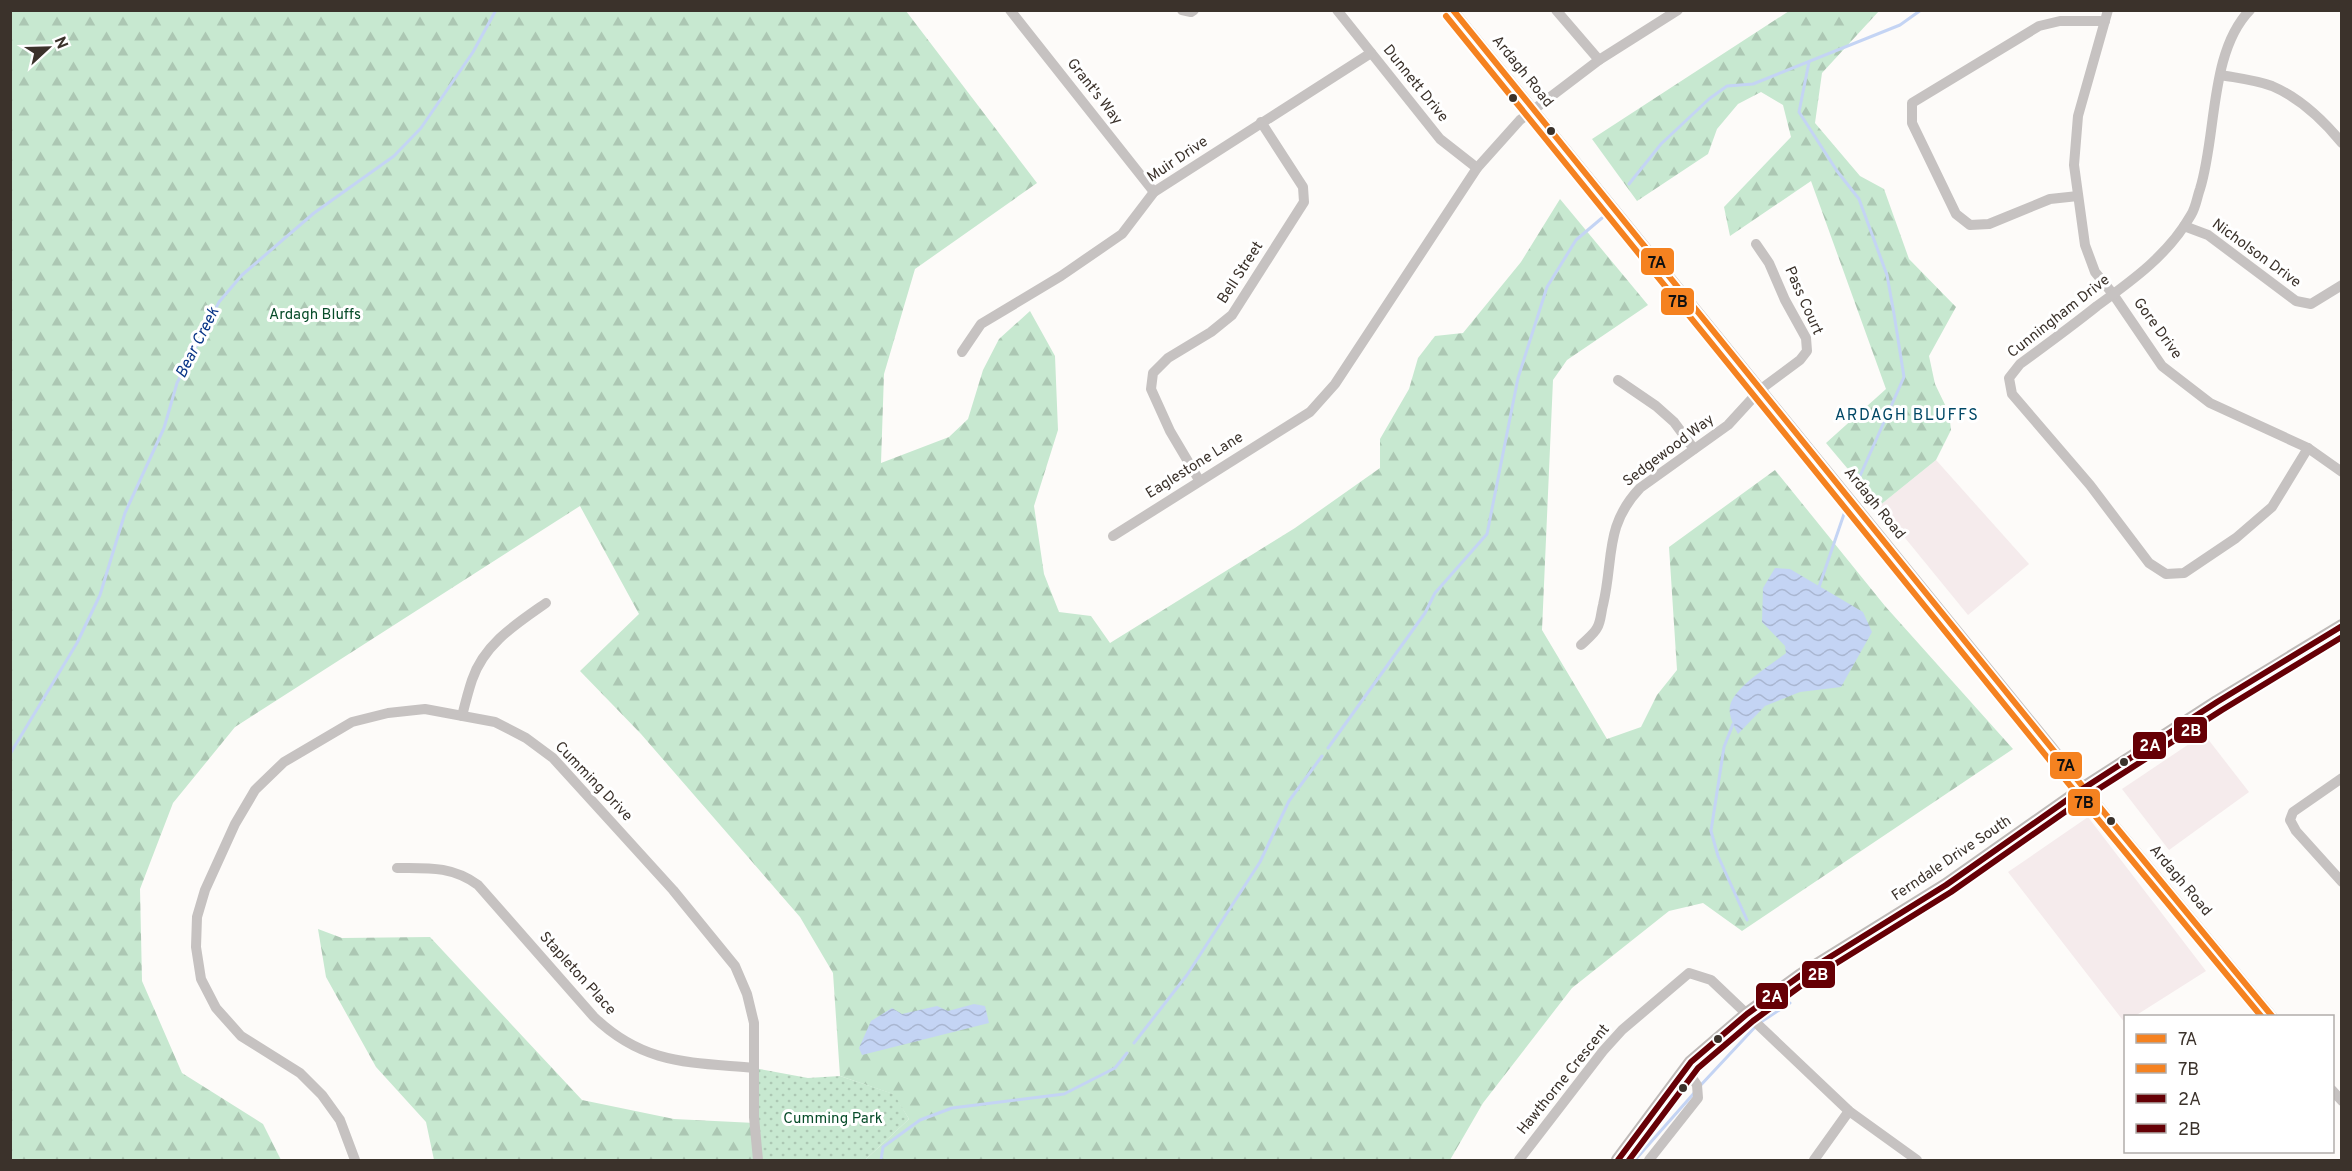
<svg xmlns="http://www.w3.org/2000/svg" width="2352" height="1171" font-family="Overpass,sans-serif">
<style>
.commercial{fill:#f5ebec}
.forest{fill:url(#forest-firs)}
.park{fill:url(#park-dots)}
.water{fill:url(#water-waves)}
.lines{fill:none;stroke-linecap:round;stroke-linejoin:round}
.stream{stroke:#c4d4f4;stroke-width:3}
.minor{stroke:#c6c2c1;stroke-width:10}
.major{stroke:#bfbab8;stroke-width:14}
.bus-1-casing{stroke:#fff;stroke-width:10}
.bus-2-casing{stroke:#fff;stroke-width:10}
.bus-3-casing{stroke:#fff;stroke-width:10}
.bus-4-casing{stroke:#fff;stroke-width:10}
.bus-1{stroke:#f58220;stroke-width:6}
.bus-2{stroke:#f58220;stroke-width:6}
.bus-3{stroke:#660006;stroke-width:6}
.bus-4{stroke:#660006;stroke-width:6}
.bus-dot{fill:#3b322b;stroke:#fff;stroke-width:2}
.labels{text-anchor:middle;dominant-baseline:central;stroke-width:6;stroke-linejoin:round;paint-order:stroke}
.street-label{font-size:15px;fill:#3b322b;stroke:#fff}
.park-label{font-size:15px;fill:#074c29;stroke:#fff}
.water-label{font-size:16px;font-style:italic;fill:#083487;stroke:#fff}
.neighbourhood-label{font-size:16px;letter-spacing:1.5px;fill:#004765;stroke:#fff}
.line-badge{stroke:#fff;stroke-width:2}
.badge-label{font-size:16px;text-anchor:middle;font-weight:bold;fill:#fff}
.pale-badge-label{font-size:16px;text-anchor:middle;font-weight:bold;fill:#111}
</style>
<defs>
<pattern id="forest-firs" width="22" height="20" patternUnits="userSpaceOnUse" patternTransform="scale(1.5)"><rect width="22" height="20" fill="#c7e8d0"/><path d="M5 1l3.5 6h-7zM16 11l3.5 6h-7z" fill="#acc7b3"/></pattern>
<pattern id="park-dots" width="8" height="8" patternUnits="userSpaceOnUse" patternTransform="scale(1.5)"><rect width="8" height="8" fill="#c7e8d0"/><path d="M2 2h.1M6 6h.1" fill="none" stroke="#acc7b3" stroke-width="1.8" stroke-linecap="round"/></pattern>
<pattern id="water-waves" width="16" height="10" patternUnits="userSpaceOnUse" patternTransform="scale(1.5)"><rect width="16" height="10" fill="#c4d4f4"/><path d="M0 5q4-4 8 0t8 0" fill="none" stroke="#a9b6d1"/></pattern>
</defs>
<rect width="100%" height="100%" fill="#fdfbf9"/>
<g class="commercial">
<path d="M1936,460l93,104 -61,51 -89,-109z"/>
<path d="M2204,734l45,58 -80,58 -47,-61z"/>
<path d="M2088,817l118,154 -71,45h-9l-1,7 -117,-151z"/>
</g>
<g class="forest">
<path d="M10,11h896l131,172 -122,86 -31,105 -3,89 68,-26 19,-18 15,-49 16,-31 31,-28 25,45 3,74 -24,76 10,68 15,38 32,4 19,27 185,-115 85,-60v-29l29,-50 9,-31 17,-22 28,-3 58,-71 39,-63 88,106 -81,55 -14,20 -11,250 65,109 34,-12 16,-32 20,-25 -8,-123 106,-77 110,136 128,143 -271,182 -39,-28 -34,8 -97,77 -89,115 -33,57h-585l44,-41 -16,-25 -53,-18 -7,-103 -33,-56 -159,-183 -61,-63 59,-57 -59,-108 -345,221 -62,76 -33,86 2,92 40,92 81,51 18,36h-270z"/>
<path d="M1789,11h90l-57,62 -7,50 45,53 24,13 25,70 47,48 -27,49 6,28 14,29 2,17 -15,30 -57,46 -53,-63 60,-54 -75,-208 -81,55 -6,-29 67,-70 -8,-32 -22,-13 -23,12 -21,25 -9,25 -71,47 -45,-62z"/>
<path d="M318,929l24,9 88,-1 152,163 92,19 81,4 3,37h-324l-8,-38 -50,-55 -50,-90z"/>
</g>
<path class="park" d="M754,1068l54,10 32,-2 54,18 15,25 -44,41h-107z"/>
<g class="water">
<path d="M1775,568l15,1 73,43 9,20 -31,55 -41,5 -35,14 -27,28c-4,-8 -10,-19 -8,-28 4,-19 41,-41 56,-53l-1,-7 -23,-24 1,-34z"/>
<path d="M974,1004l11,2 4,17 -127,32 -3,-7 12,-27 21,-13 10,6 35,-8 11,5z"/>
</g>
<g class="lines">
<g class="stream">
<path d="M1809,62l-10,50 38,59 22,28 28,76 7,39 10,63 -48,108"/>
<path d="M1629,184l32,-40 48,-45 18,-13 26,-2 147,-59 21,-15"/>
<path d="M1819,587l25,-73"/>
<path d="M1733,724l-9,23 -13,84 7,25 29,64"/>
<path d="M1328,748l97,-135 10,-20 52,-59 31,-156 29,-91 29,-47 26,-22"/>
<path d="M10,754l67,-111 23,-48 25,-82 39,-85 13,-45 42,-81 23,-27 72,-62 80,-57 27,-28 52,-76 23,-42"/>
<path d="M1761,1022l29,-19"/>
<path d="M1134,1043l53,-68 73,-113 29,-61 33,-45"/>
<path d="M1699,1087l57,-61"/>
<path d="M881,1160l2,-13 37,-27 32,-12 112,-14 51,-26 12,-15"/>
<path d="M1635,1160l60,-68"/>
</g>
<g class="minor">
<path d="M1010,10l144,182"/>
<path d="M1182,10l9,2 3,-2"/>
<path d="M1337,10l103,129 37,29"/>
<path d="M1453,10l599,737 32,41 188,228"/>
<path d="M1556,10l43,50"/>
<path d="M2108,10l-30,106 -4,49 11,80 10,27 18,22 49,72 48,37 98,45 34,24"/>
<path d="M2250,10c-41,42 -33,125 -50,179 -3,8 -4,18 -9,26 -22,39 -58,65 -94,91 -25,20 -51,39 -77,58l-11,14 3,16 78,91 59,78 17,11 18,-1 52,-35 36,-31 36,-59"/>
<path d="M2221,75c16,3 35,5 51,11 28,12 51,34 70,57"/>
<path d="M2078,196l-28,3 -61,25 -19,1 -14,-11 -44,-91v-20l127,-77 21,-5h45"/>
<path d="M2184,226l24,9 88,66 15,3 31,-19"/>
<path d="M962,352l19,-28 80,-48 61,-42 32,-42 217,-139"/>
<path d="M1618,380l38,26 18,16 20,27"/>
<path d="M1199,480l-29,-49 -19,-42 2,-16 15,-15 43,-26 21,-17 72,-113 -1,-15 -42,-65"/>
<path d="M1113,536l197,-124 25,-28 142,-216 43,-48 79,-60 79,-50"/>
<path d="M1581,645c5,-5 13,-11 16,-17 4,-6 4,-16 6,-23 11,-46 1,-79 37,-117l88,-63 33,-36 39,-29 7,-9 -1,-13 -21,-38 -16,-37 -13,-19"/>
<path d="M462,716c3,-12 6,-24 10,-36 12,-36 44,-56 74,-77"/>
<path d="M2342,778l-49,34 -3,8 6,11 46,51"/>
<path d="M397,868c31,0 55,-2 81,17l116,132c50,48 95,45 160,51"/>
<path d="M2332,1090l10,11"/>
<path d="M355,1160l-15,-40 -18,-25 -22,-22 -59,-37 -25,-28 -15,-29 -5,-32 1,-30 8,-27 30,-66 20,-34 29,-28 68,-40 36,-9 37,-4 70,13 31,16 27,20 120,132 62,76 12,28 7,29v94l4,43"/>
<path d="M1519,1160l84,-109 19,-21 67,-57 22,7 138,131 68,49"/>
<path d="M1649,1160l49,-62 -1,-13 -11,-16"/>
<path d="M1814,1160l35,-49"/>
</g>
<path class="major" d="M1618,1160l73,-98 56,-48 54,-39 145,-90 138,-97 133,-86 125,-76"/>
<defs>
<path id="bus-1" d="M1453,10l631,778 188,228"/>
<path id="bus-2" d="M1446,16l631,778 184,222"/>
<path id="bus-3" d="M1618,1160l73,-98 56,-48 54,-39 145,-90 138,-97 133,-86 125,-76"/>
<path id="bus-4" d="M1629,1160l69,-92 55,-47 53,-39 145,-90 138,-97 133,-85 120,-73"/>
</defs>
<use href="#bus-1" class="bus-1-casing"/>
<use href="#bus-2" class="bus-2-casing"/>
<use href="#bus-3" class="bus-3-casing"/>
<use href="#bus-4" class="bus-4-casing"/>
<use href="#bus-1" class="bus-1"/>
<use href="#bus-2" class="bus-2"/>
<use href="#bus-3" class="bus-3"/>
<use href="#bus-4" class="bus-4"/>
</g>
<g class="bus-dot">
<circle cx="1513" cy="98" r="5"/>
<circle cx="1551" cy="131" r="5"/>
<circle cx="2124" cy="762" r="5"/>
<circle cx="2111" cy="821" r="5"/>
<circle cx="1718" cy="1039" r="5"/>
<circle cx="1683" cy="1088" r="5"/>
</g>
<g class="labels">
<g class="street-label">
<text transform="translate(1522 72) rotate(51)">Ardagh Road</text>
<text transform="translate(1415 84) rotate(51)">Dunnett Drive</text>
<text transform="translate(1094 92) rotate(52)">Grant's Way</text>
<text transform="translate(1178 160) rotate(-34)">Muir Drive</text>
<text transform="translate(2256 254) rotate(36)">Nicholson Drive</text>
<text transform="translate(1241 273) rotate(-57)">Bell Street</text>
<text transform="translate(1803 301) rotate(66)">Pass Court</text>
<text transform="translate(2059 317) rotate(-38)">Cunningham Drive</text>
<text transform="translate(2157 329) rotate(54)">Gore Drive</text>
<text transform="translate(1669 451) rotate(-37)">Sedgewood Way</text>
<text transform="translate(1195 466) rotate(-32)">Eaglestone Lane</text>
<text transform="translate(1874 504) rotate(51)">Ardagh Road</text>
<text transform="translate(593 782) rotate(46)">Cumming Drive</text>
<text transform="translate(1952 859) rotate(-34)">Ferndale Drive South</text>
<text transform="translate(2180 881) rotate(50)">Ardagh Road</text>
<text transform="translate(577 974) rotate(48)">Stapleton Place</text>
<text transform="translate(1564 1080) rotate(-51)">Hawthorne Crescent</text>
</g>
<g class="park-label">
<text x="315" y="315">Ardagh Bluffs</text>
<text x="833" y="1119">Cumming Park</text>
</g>
<g class="water-label">
<text transform="translate(198 343) rotate(-63)">Bear Creek</text>
</g>
<g class="neighbourhood-label">
<text x="1907" y="416">ARDAGH BLUFFS</text>
</g>
</g>
<g class="line-badge">
<rect x="1640" y="247" width="35" height="29" rx="6" fill="#f58220"/>
<rect x="1660" y="287" width="35" height="29" rx="6" fill="#f58220"/>
<rect x="2173" y="716" width="35" height="28" rx="6" fill="#660006"/>
<rect x="2132" y="731" width="35" height="29" rx="6" fill="#660006"/>
<rect x="2049" y="751" width="34" height="29" rx="6" fill="#f58220"/>
<rect x="2067" y="788" width="34" height="29" rx="6" fill="#f58220"/>
<rect x="1801" y="960" width="35" height="29" rx="6" fill="#660006"/>
<rect x="1755" y="982" width="34" height="28" rx="6" fill="#660006"/>
</g>
<g class="badge-label">
<text x="2191" y="736">2B</text>
<text x="2150" y="751">2A</text>
<text x="1818" y="980">2B</text>
<text x="1772" y="1002">2A</text>
</g>
<g class="pale-badge-label">
<text x="1657" y="268">7A</text>
<text x="1678" y="307">7B</text>
<text x="2066" y="771">7A</text>
<text x="2084" y="808">7B</text>
</g>
<rect width="2352" height="1171" fill="none" stroke="#3b322b" stroke-width="24"/>
<rect x="2124" y="1015" width="210" height="138" fill="#ffffff" stroke="#b1adaa" stroke-width="1.5"/>
<rect x="2136" y="1034" width="30" height="9" fill="#f58220" stroke="#b1adaa" stroke-width="1.5"/>
<text x="2178" y="1045" font-size="18" fill="#3b322b">7A</text>
<rect x="2136" y="1064" width="30" height="9" fill="#f58220" stroke="#b1adaa" stroke-width="1.5"/>
<text x="2178" y="1075" font-size="18" fill="#3b322b">7B</text>
<rect x="2136" y="1094" width="30" height="9" fill="#660006" stroke="#b1adaa" stroke-width="1.5"/>
<text x="2178" y="1105" font-size="18" fill="#3b322b">2A</text>
<rect x="2136" y="1124" width="30" height="9" fill="#660006" stroke="#b1adaa" stroke-width="1.5"/>
<text x="2178" y="1135" font-size="18" fill="#3b322b">2B</text>
<g transform="translate(48 48) rotate(68)" stroke="#ffffff" stroke-width="4.5" paint-order="stroke">
<path d="M0-4.5L10 22L0 15L-10 22Z" fill="#3b322b"/>
<text y="-9" font-size="16" font-weight="bold" text-anchor="middle" fill="#3b322b">N</text>
</g>
</svg>
